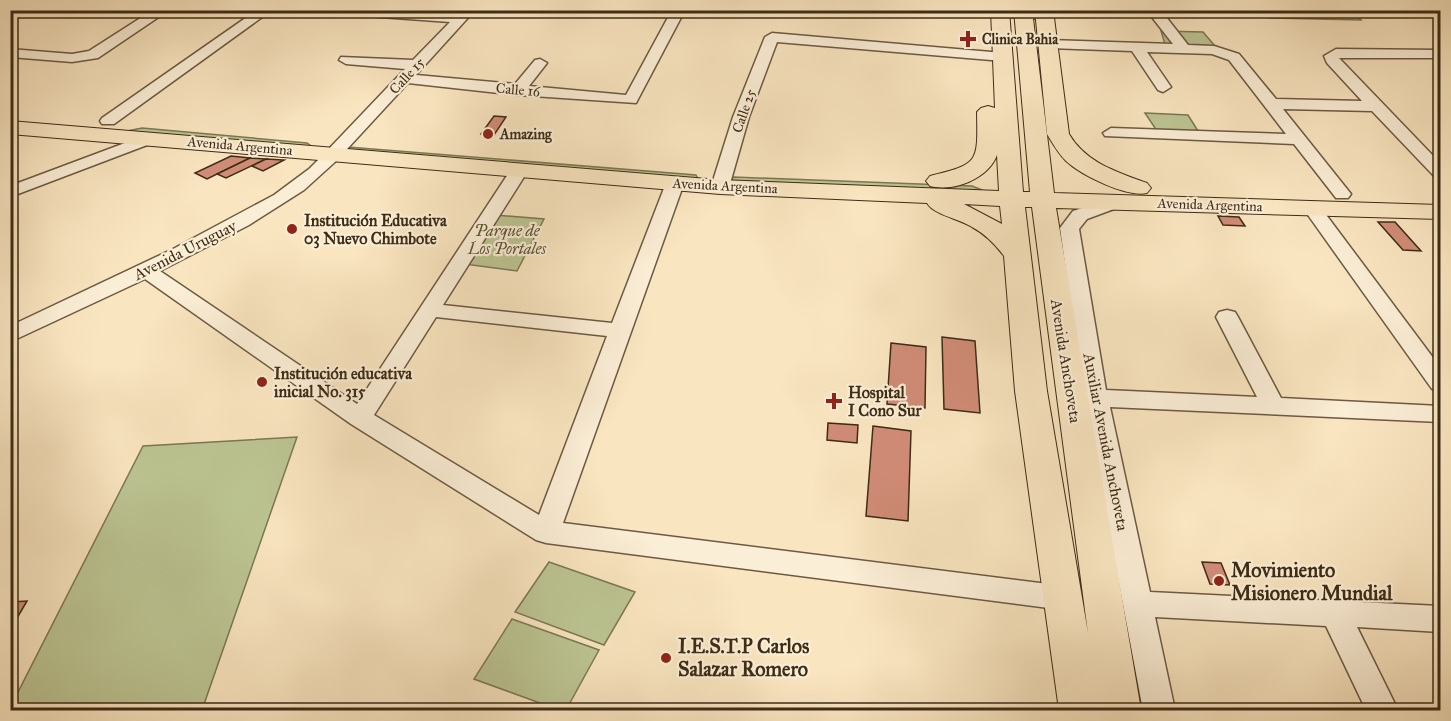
<svg xmlns="http://www.w3.org/2000/svg" width="1451" height="721" font-family="'IM FELL Great Primer',serif">
<style>
.green{fill:#bcc593;stroke:#7c7854;stroke-width:1.5}
.building{fill:#d18c77;stroke:#3d2c16;stroke-width:1.5}
.lines{fill:none;stroke-linecap:round;stroke-linejoin:round}
.minor-casing{stroke:#6c5a40;stroke-width:3}
.major-casing{stroke:#3d2c16;stroke-width:2}
.minor{fill:#fbeed6;fill-rule:evenodd}
.major{fill:#f9e5c0;fill-rule:evenodd}
.poi-dot{fill:#8f2418;stroke:#fbeed6;stroke-width:2}
.labels{text-anchor:middle;dominant-baseline:central;stroke-width:4.5;stroke-linejoin:round;paint-order:stroke}
.far-poi-label{font-size:14px;font-weight:bold;fill:#3d2c16;stroke:#fbeed6;text-anchor:start}
.far-street-label{font-size:14px;fill:#3d2c16;stroke:#fbeed6}
.poi-label{font-size:16px;font-weight:bold;fill:#3d2c16;stroke:#fbeed6;text-anchor:start}
.park-label{font-size:16px;font-style:italic;fill:#5d5235;stroke:#fbeed6}
.street-label{font-size:16px;fill:#3d2c16;stroke:#fbeed6}
.near-poi-label{font-size:20px;font-weight:bold;fill:#3d2c16;stroke:#fbeed6;text-anchor:start}
</style>
<rect width="100%" height="100%" fill="#f9e5c0"/>
<filter id="stains"><feTurbulence type="fractalNoise" baseFrequency=".00333" numOctaves="4"/><feColorMatrix values="0 0 0 0 .2 0 0 0 0 .09 0 0 0 0 .02 0 0 0 .5 -.17"/></filter>
<radialGradient id="worn" r=".72"><stop offset=".6" stop-color="#630" stop-opacity="0"/><stop offset="1" stop-color="#630" stop-opacity=".3"/></radialGradient>
<g class="green">
<path d="M1262,11h91l8,9 -93,-2z"/>
<path d="M1161,31l42,1 12,14 -50,-2z"/>
<path d="M1145,113l43,2 15,24 -42,-2z"/>
<path d="M142,128l165,15 7,5 -192,-16z"/>
<path d="M348,147l348,28 2,4 -356,-24z"/>
<path d="M734,177l238,9 10,4 3,3 -259,-13z"/>
<path d="M495,215l49,4 -27,52 -53,-7z"/>
<path d="M297,437l-95,273h-191v-4l132,-260z"/>
<path d="M549,562l86,30 -31,53 -89,-33z"/>
<path d="M512,619l87,31 -33,60h-7l-85,-31z"/>
</g>
<g class="building">
<path d="M494,116l12,1 -14,21h-6l2,-3 -7,-1z"/>
<path d="M231,156l19,2 -43,21 -12,-6z"/>
<path d="M250,158l16,1 -40,19 -9,-4z"/>
<path d="M266,159l18,1 -21,11 -11,-5z"/>
<path d="M1218,216l21,1 6,9 -22,-1z"/>
<path d="M1378,222h17l26,29 -18,-1z"/>
<path d="M942,337l33,4 5,72 -36,-4z"/>
<path d="M891,343l35,4 -1,61 -38,-4z"/>
<path d="M828,423l30,2 -1,18 -30,-3z"/>
<path d="M873,426l38,5 -3,90 -42,-5z"/>
<path d="M1202,562l19,1 9,22 -20,-1z"/>
<path d="M27,601l-17,29v-28z"/>
</g>
<g class="lines">
<defs>
<g id="minor">
<path d="M153,10h16l-71,48 -26,4 -62,-5v-8l62,5 17,-3z"/>
<path d="M257,10h15l-158,114h-12l-2,-3 2,-3z"/>
<path d="M332,10h67l58,5 4,-5h14l-59,65 99,9 20,-24 5,-1 7,4 -18,23 97,9 46,-85h13l-49,93 -118,-8 -110,-12 -72,78 -32,29 -55,35 -89,46 197,133 157,-239h12l3,4 -86,136 169,18 54,-140 3,-4h12l3,4 -121,340 501,63 10,3 4,9 -4,9 -10,3 -518,-67 -10,-3 -185,-116 -206,-145 -135,63v-16l163,-77 101,-54 35,-26 15,-15 81,-85 -59,-5 -7,-4 2,-3 72,3 37,-38 -112,-8zM436,317l171,19 -68,179 -165,-100z"/>
<path d="M958,10l90,2 2,3 -7,4 -79,-5z"/>
<path d="M1158,12l5,1 25,32 26,1 25,8 37,45 86,2 -35,-38 -3,-7 12,-7 104,1v8h-101l101,105v14l-6,-1 -62,-65 -89,-2 68,85 -3,4h-12l-42,-54 -189,-8 -2,-3 8,-5 175,6 -57,-74 -17,-6 -65,-2 24,35 -8,5 -5,-2 -26,-39 -83,-3 -7,-4 7,-4 124,4 -22,-28z"/>
<path d="M772,33l231,20 7,4 -7,4 -226,-19 -28,75 -20,70 -3,4h-12l-3,-4 22,-70 32,-80z"/>
<path d="M149,134l6,2 2,3 -2,3 -145,55v-11z"/>
<path d="M1116,197l6,1 3,4 -3,4 -35,13 -8,10 27,161 151,7 -41,-80 3,-5 8,-2 8,2 3,5 43,81 159,8v16l-330,-15 40,185 290,14v26l-83,-5 41,83h-32l-40,-84 -171,-9 20,93h-32l-59,-312 -24,-170 13,-17z"/>
<path d="M1312,202l6,2 122,163v24l-8,-2 -129,-181 3,-4z"/>
</g>
<g id="major">
<path d="M991,10h18l14,182h7l-16,-182h18l22,183 386,12v14l-384,-11 85,502h-82l-44,-319 -11,-135c-9,-12 -19,-22 -32,-29 -12,-8 -38,-12 -45,-24l-207,-9 -710,-60v-13l710,59 279,11 -2,-36c-9,24 -43,37 -67,31l-4,-5 4,-5c49,-12 48,-13 47,-64l4,-4 7,-2 7,2zM964,204l36,2 2,18zM1025,207h7l56,426 -41,-242z"/>
<path d="M1035,10h18l16,124c17,29 48,38 78,49l4,5 -4,5c-20,5 -66,-18 -81,-32 -8,-8 -13,-17 -19,-27z"/>
</g>
</defs>
<use href="#minor" class="minor-casing"/>
<use href="#major" class="major-casing"/>
<use href="#minor" class="minor"/>
<use href="#major" class="major"/>
</g>
<g class="poi-dot">
<path d="M965 30h6v6h6v6h-6v6h-6v-6h-6v-6h6z"/>
<circle cx="488" cy="134" r="6"/>
<circle cx="292" cy="229" r="6"/>
<circle cx="262" cy="382" r="6"/>
<path d="M831 392h6v6h6v6h-6v6h-6v-6h-6v-6h6z"/>
<circle cx="1219" cy="581" r="6"/>
<circle cx="666" cy="658" r="6"/>
</g>
<g class="labels">
<g class="far-poi-label">
<text x="982" y="39">Clinica Bahia</text>
<text x="500" y="134">Amazing</text>
</g>
<g class="far-street-label">
<text transform="translate(407 76) rotate(-47)">Calle 15</text>
<text transform="translate(518 90) rotate(5)">Calle 16</text>
<text transform="translate(744 111) rotate(-71)">Calle 25</text>
<text transform="translate(240 146) rotate(5)">Avenida Argentina</text>
<text transform="translate(725 186) rotate(3)">Avenida Argentina</text>
<text transform="translate(1210 205) rotate(2)">Avenida Argentina</text>
</g>
<g class="poi-label">
<text x="304" y="220">Institución Educativa<tspan x="304" dy="18">03 Nuevo Chimbote</tspan></text>
<text x="274" y="373">Institución educativa<tspan x="274" dy="18">inicial No. 315</tspan></text>
<text x="848" y="392">Hospital<tspan x="848" dy="18">I Cono Sur</tspan></text>
</g>
<g class="park-label">
<text x="507" y="230">Parque de<tspan x="507" dy="18">Los Portales</tspan></text>
</g>
<g class="street-label">
<text transform="translate(185 250) rotate(-27)">Avenida Uruguay</text>
<text transform="translate(1066 361) rotate(81)">Avenida Anchoveta</text>
<text transform="translate(1106 442) rotate(79)">Auxiliar Avenida Anchoveta</text>
</g>
<g class="near-poi-label">
<text x="1231" y="570">Movimiento<tspan x="1231" dy="23">Misionero Mundial</tspan></text>
<text x="678" y="646">I.E.S.T.P Carlos<tspan x="678" dy="23">Salazar Romero</tspan></text>
</g>
</g>
<rect width="1451" height="721" fill="none" stroke="#f9e5c0" stroke-width="36"/>
<rect x="12" y="12" width="1427" height="697" fill="none" stroke="#3d2c16" stroke-width="3"/>
<rect x="18" y="18" width="1415" height="685" fill="none" stroke="#3d2c16" stroke-width="1.5"/>
<rect width="100%" height="100%" filter="url(#stains)"/>
<rect width="100%" height="100%" fill="url(#worn)"/>
</svg>
